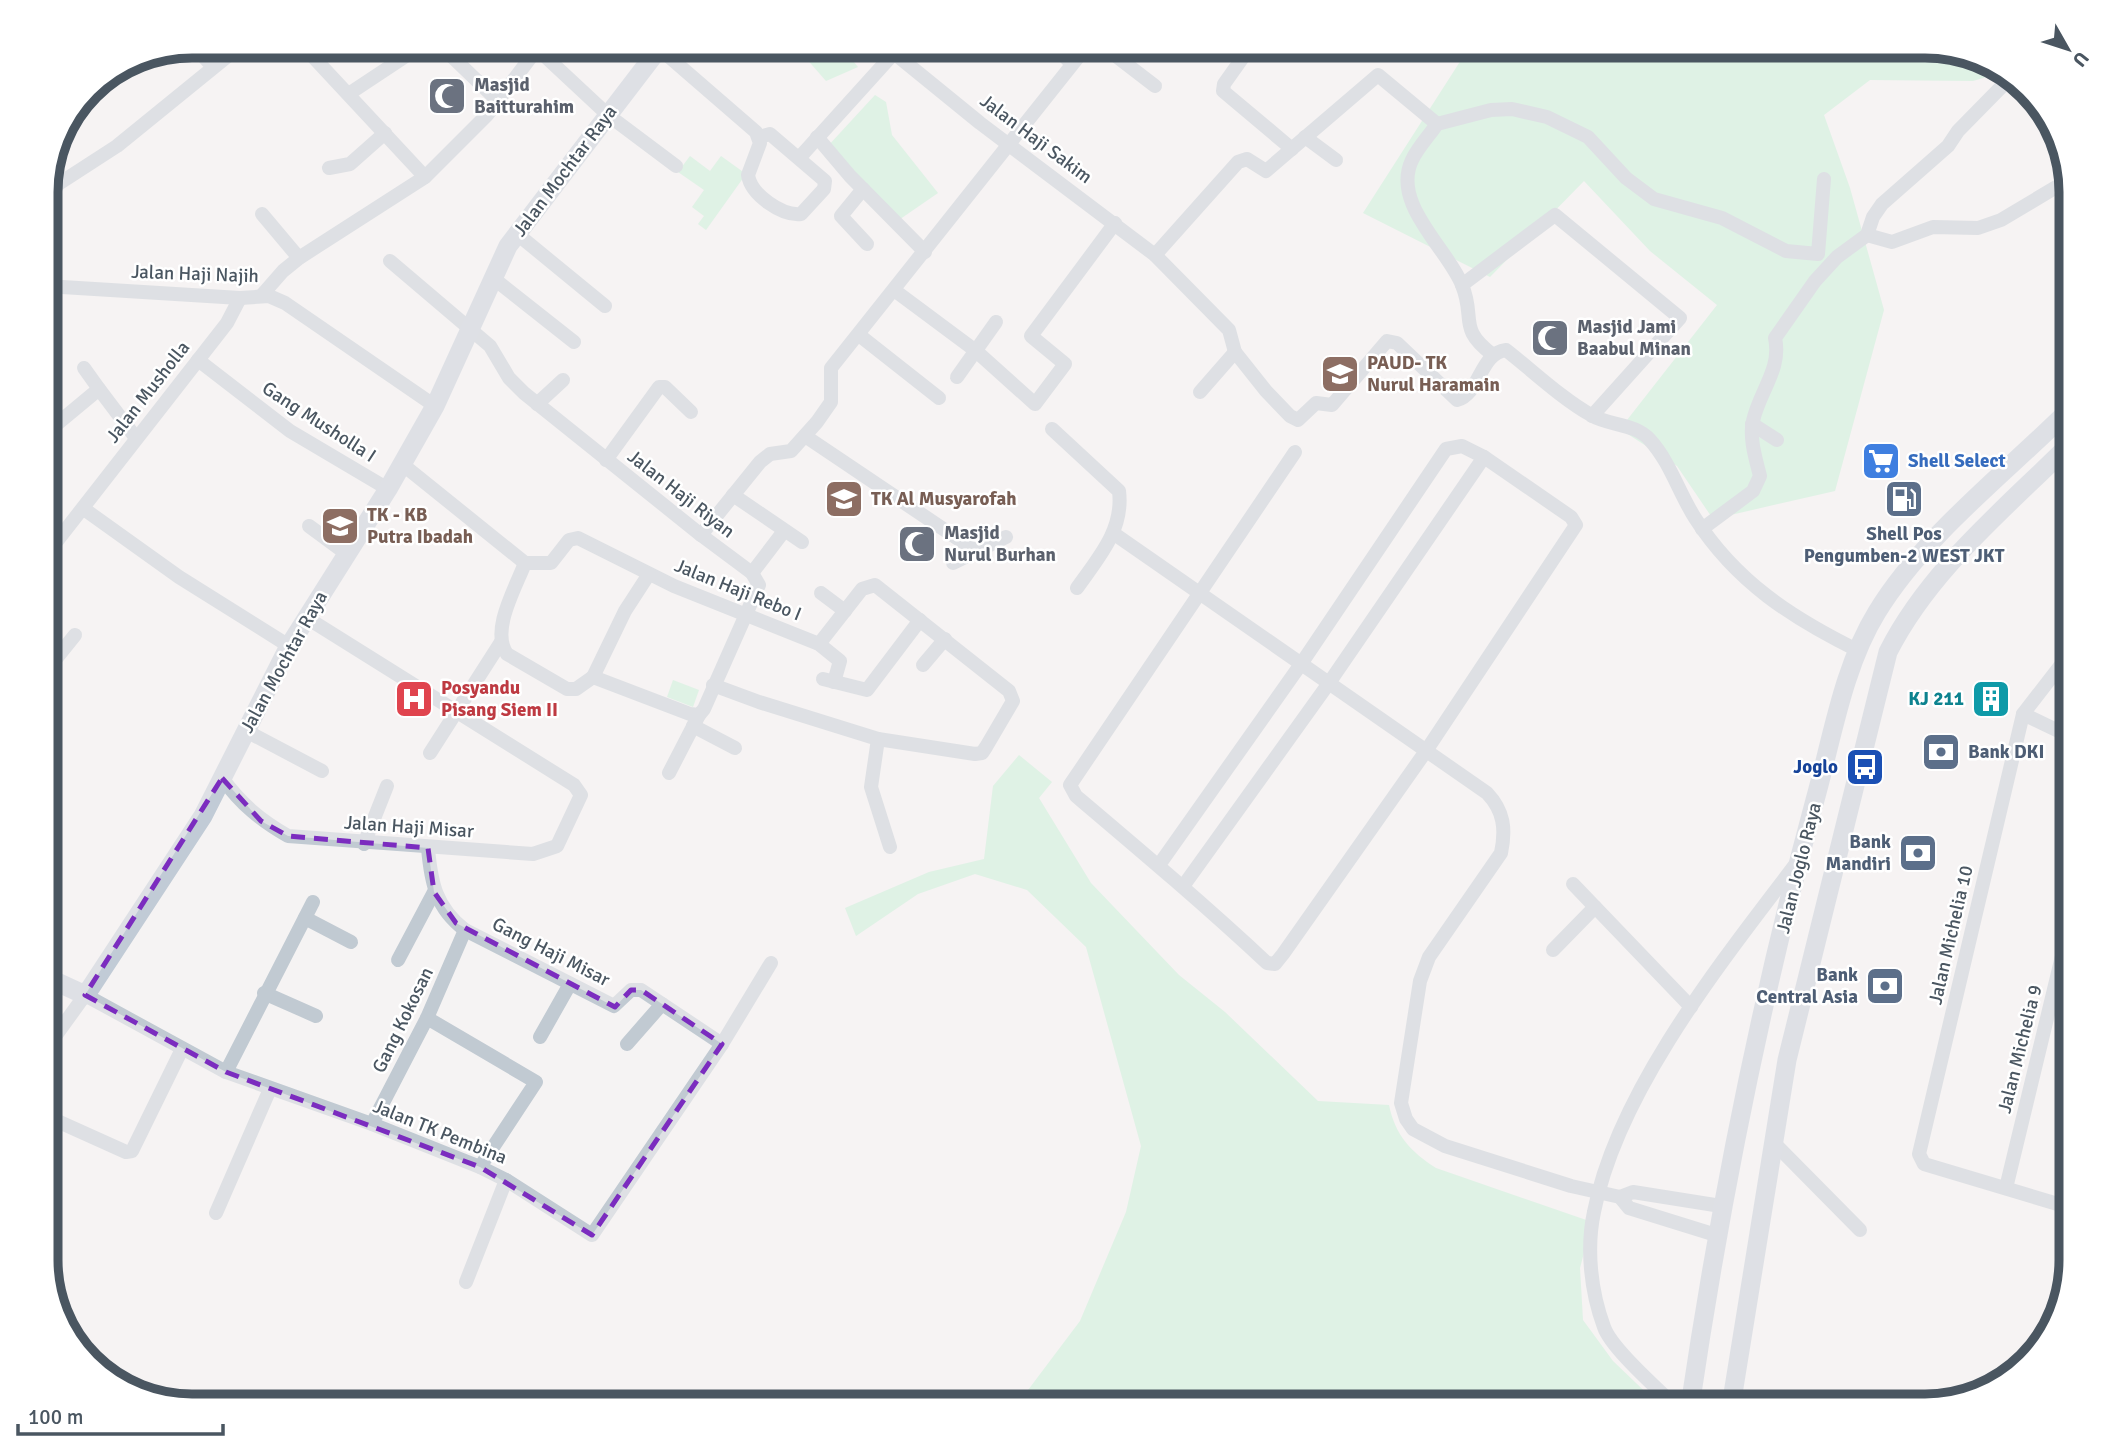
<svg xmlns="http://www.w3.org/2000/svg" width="2117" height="1452" font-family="Signika,sans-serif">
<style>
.green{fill:#c3f1d5}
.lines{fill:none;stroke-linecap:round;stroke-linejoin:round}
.street{stroke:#c1cad2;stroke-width:14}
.secondary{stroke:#c1cbd6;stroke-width:19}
.marked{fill:none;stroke:#7b2cbf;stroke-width:5;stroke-dasharray:14 9;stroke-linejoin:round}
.labels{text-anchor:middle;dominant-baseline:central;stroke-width:5;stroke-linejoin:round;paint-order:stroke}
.worship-label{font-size:19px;font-weight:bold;fill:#5b616d;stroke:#fff;text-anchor:start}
.street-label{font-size:19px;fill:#4a5661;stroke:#fff}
.education-label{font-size:19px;font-weight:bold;fill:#785e54;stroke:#fff;text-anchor:start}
.shop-label{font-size:19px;font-weight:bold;fill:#366cbe;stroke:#fff;text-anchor:start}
.service-label{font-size:19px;font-weight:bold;fill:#4e5e75;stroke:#fff;text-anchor:end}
.health-label{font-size:19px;font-weight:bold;fill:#be3a42;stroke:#fff;text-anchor:start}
.culture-label{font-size:19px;font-weight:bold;fill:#0d838f;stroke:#fff;text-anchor:end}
.transit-label{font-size:19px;font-weight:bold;fill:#164399;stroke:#fff;text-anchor:end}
.rim{fill:none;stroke:#4a5661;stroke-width:9}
</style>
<rect width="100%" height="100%" fill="#f5f3f3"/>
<g class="green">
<path d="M812,46h29l17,21 -32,14 -21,-24z"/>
<path d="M1470,46h456l81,25 -34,10 -103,-1 -46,35 26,73 34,122 -49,181 -122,28 -36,-53 -57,-37 97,-124 -67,-54 -66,-70 -94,96 -127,-64z"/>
<path d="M875,95l11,7 6,33 46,58 -45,31 -65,-78z"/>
<path d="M690,156l20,15 11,-15 25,18 -40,56 -8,-6 6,-8 -12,-9 12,-17 -26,-18z"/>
<path d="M673,680l26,10 -6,17 -26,-10z"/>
<path d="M1019,755l33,27 -13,16 52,85 88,92 46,37 93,89 71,4c6,30 22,47 47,63l156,54 -12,46 3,52 30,41 47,45h-644l64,-85 46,-109 15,-66 -55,-199 -59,-57 -52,-16 -57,20 -62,42 -11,-28 84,-36 55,-13 9,-73z"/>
</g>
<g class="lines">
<g class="street">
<path d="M194,46l19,21"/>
<path d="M303,46l122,131"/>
<path d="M441,46l56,54"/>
<path d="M534,46l74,69 68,51"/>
<path d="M890,46l4,7 86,70 175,132 74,75 6,22 31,39 24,25 8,4 18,-17 16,2 55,-64 10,2 60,57c23,-6 23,-47 49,-50 27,21 55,48 85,65 18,11 44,8 59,25 20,22 29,53 45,78 41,64 97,100 164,133"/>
<path d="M1054,46l17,17"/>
<path d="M1103,46l52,40"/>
<path d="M1251,46l-27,38 -1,7 69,58"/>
<path d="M659,48l97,84 4,11 -12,32c3,20 34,41 53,39l23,-25 1,-8 -55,-47 -11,3"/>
<path d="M350,93l71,-47"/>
<path d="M817,137l33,39 75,76"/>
<path d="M1305,137l31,23"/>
<path d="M800,157l94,-104"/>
<path d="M329,168l21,-4 35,-31"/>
<path d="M863,189l-22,27 26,28"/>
<path d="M46,192l71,-46 123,-100"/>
<path d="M262,214l37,44"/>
<path d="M516,233l89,73"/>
<path d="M1867,235l25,7 41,-15 45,1 23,-8 67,-40"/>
<path d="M1155,255l83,-93 9,-3 19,12 112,-96 59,49"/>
<path d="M390,261l100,85 19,32 15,15 177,142 51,38 7,12 -55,124 -5,6 -9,-1 -97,-37 -17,12h-9l-60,-35c-17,-23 9,-67 18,-91"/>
<path d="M493,278l81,64"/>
<path d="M1462,285l93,-70 125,103 -88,98"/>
<path d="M46,286l194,12 29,-2 16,7 150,103"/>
<path d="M894,290l82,61 59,53 30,-40 -34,-28 84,-113"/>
<path d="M262,295l21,-24 16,-13 126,-81 62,-62 50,-66"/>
<path d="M859,335l80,63"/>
<path d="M1493,355c-36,-27 -17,-36 -31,-70 -14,-36 -71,-81 -50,-125 6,-13 17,-24 25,-36l54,-14 21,-1 35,8 41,20 38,41 28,21 68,19 64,33 32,3 6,-75"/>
<path d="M198,360l92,71 98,58"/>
<path d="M84,368l15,21"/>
<path d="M957,377l39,-55"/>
<path d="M1200,392l35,-40"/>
<path d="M537,404l26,-24"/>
<path d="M1752,424l25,16"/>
<path d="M1052,429l67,62c5,39 -21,67 -42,97"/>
<path d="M46,433l53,-44 37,49"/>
<path d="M805,436l171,115"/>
<path d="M606,460l53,-73h6l26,25"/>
<path d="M402,464l123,99h26l18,-23 9,-2 96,48 145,58 21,17 -6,21"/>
<path d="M733,495l69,47"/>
<path d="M84,509l95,68 110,69"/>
<path d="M309,526l38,28"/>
<path d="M1702,529l51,-38 7,-15c-4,-16 -11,-38 -7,-55 6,-29 29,-52 22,-83l40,-57 22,-24 30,-22 6,-18 9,-13 66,-58 10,-15 54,-55"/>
<path d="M1113,533l374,260c17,18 19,36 14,60l-72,104 -9,24 -19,122 5,16 7,10 32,17 126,40 49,11 13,-5 88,14"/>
<path d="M701,535l59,-73 10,-8 21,-3 26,-29 14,-20v-34l256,-322"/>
<path d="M46,555l181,-232 13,-25"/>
<path d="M953,563l53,-26"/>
<path d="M752,573l32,-42"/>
<path d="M821,593l24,18"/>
<path d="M2071,652l-48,62 -104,440 5,10 147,44"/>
<path d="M923,665l22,-26"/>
<path d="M46,671l29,-36"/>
<path d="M593,677l32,-66 24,-37"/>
<path d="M823,679l44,11 53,-70"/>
<path d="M713,685l46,17 119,37 97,15 7,-1 4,-6 27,-46 -4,-10 -134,-106 -13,4 -43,55"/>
<path d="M2023,714l48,23"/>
<path d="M693,726l42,22"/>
<path d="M246,731l76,40"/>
<path d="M46,739h1"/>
<path d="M878,739l-7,48 19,60"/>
<path d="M430,753l71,-111"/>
<path d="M669,773l30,-58"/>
<path d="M222,778c19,26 38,42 66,58l245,18 24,-8 24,-51 -7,-10 -267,-167"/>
<path d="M364,844l23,-58"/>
<path d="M428,848c3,35 8,60 37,82l149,76 17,-16h10l81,54"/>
<path d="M1159,865l142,-201 145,-215 16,-3 22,11 87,60 5,8 -150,226 -143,203 -8,10 -8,-1c-62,-58 -126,-112 -191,-167l-6,-11 225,-333"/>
<path d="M1573,884l118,123"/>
<path d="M1184,885l145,-202 155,-226"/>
<path d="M305,918l46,24"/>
<path d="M1553,950l42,-43"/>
<path d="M398,960l36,-68"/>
<path d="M264,993l52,23"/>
<path d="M427,1018l109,64 -56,85"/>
<path d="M540,1037l30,-53"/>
<path d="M627,1044l35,-40"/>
<path d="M46,1049l39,-54 141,77 146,52 108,43 26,13 86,55 130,-191 49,-81"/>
<path d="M226,1072l87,-170"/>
<path d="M46,1116l80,36 6,-1 50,-102"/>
<path d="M372,1124l55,-106 38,-88"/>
<path d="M1773,1142l87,88"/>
<path d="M2006,1188l65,-269"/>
<path d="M1620,1197l9,11 87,27"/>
<path d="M216,1213l54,-124"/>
<path d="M466,1282l40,-102"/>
<path d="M1675,1406c-17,-17 -64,-58 -71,-79 -13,-35 -18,-78 -10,-115 23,-120 128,-251 201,-347"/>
</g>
<g class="secondary">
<path d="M46,977l39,18 6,-8 112,-171 86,-170 99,-157 47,-83 73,-160 153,-200"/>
<path d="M1690,1406c30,-203 71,-407 125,-606 17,-61 28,-133 62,-188 47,-77 131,-141 194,-204"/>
<path d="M1731,1406l56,-346 101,-408c42,-83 118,-144 183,-209"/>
</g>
</g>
<path d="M0 0H2117V1452H0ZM222,778l39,43 27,15 140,12 6,44 22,31 159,84 16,-17h10l81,54 -130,191 -112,-68 -254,-95 -141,-77z" fill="#f5f3f3" fill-opacity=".55" fill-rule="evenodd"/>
<path class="marked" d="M222,778l39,43 27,15 140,12 6,44 22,31 159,84 16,-17h10l81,54 -130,191 -112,-68 -254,-95 -141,-77z"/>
<defs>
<symbol id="mosque-square" viewBox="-11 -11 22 22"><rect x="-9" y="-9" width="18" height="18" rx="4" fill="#6b7280" stroke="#fff"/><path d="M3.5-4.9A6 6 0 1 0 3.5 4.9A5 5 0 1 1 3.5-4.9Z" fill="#fff"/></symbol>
<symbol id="school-square" viewBox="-11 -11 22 22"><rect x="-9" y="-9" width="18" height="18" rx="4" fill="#8d6e63" stroke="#fff"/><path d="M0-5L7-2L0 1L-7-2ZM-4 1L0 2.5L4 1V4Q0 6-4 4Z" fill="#fff"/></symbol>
<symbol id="supermarket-square" viewBox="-11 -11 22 22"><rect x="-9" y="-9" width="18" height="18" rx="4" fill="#3f7fe0" stroke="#fff"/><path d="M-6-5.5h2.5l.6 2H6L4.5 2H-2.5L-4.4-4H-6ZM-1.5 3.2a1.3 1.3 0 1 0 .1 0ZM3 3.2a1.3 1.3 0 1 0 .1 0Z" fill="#fff"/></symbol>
<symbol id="fuel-square" viewBox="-11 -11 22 22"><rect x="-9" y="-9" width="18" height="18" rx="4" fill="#5c6f8a" stroke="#fff"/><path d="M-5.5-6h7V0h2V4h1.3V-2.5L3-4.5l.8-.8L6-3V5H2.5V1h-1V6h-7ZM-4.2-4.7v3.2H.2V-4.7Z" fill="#fff"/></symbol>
<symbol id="hospital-square" viewBox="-11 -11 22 22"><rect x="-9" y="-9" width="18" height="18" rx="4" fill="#e0444e" stroke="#fff"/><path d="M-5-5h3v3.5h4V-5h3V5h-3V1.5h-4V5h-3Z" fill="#fff"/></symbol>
<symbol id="building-square" viewBox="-11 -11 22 22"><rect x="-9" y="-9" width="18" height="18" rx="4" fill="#0f9aa8" stroke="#fff"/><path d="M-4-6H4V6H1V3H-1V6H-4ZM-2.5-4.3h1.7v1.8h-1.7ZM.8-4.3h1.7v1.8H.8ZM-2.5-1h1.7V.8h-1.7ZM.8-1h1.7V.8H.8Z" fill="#fff"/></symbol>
<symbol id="bank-square" viewBox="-11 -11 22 22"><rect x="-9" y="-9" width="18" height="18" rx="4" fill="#5c6f8a" stroke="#fff"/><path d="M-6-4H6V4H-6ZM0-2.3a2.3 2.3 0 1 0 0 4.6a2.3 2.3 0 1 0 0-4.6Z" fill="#fff"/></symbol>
<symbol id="bus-square" viewBox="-11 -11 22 22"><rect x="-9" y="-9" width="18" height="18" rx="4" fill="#1a4fb4" stroke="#fff"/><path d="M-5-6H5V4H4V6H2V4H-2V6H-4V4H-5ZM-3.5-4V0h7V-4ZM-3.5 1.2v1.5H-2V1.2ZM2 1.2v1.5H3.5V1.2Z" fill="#fff"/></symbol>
</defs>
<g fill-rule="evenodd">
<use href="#mosque-square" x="425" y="74" width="44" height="44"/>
<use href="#mosque-square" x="1528" y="316" width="44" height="44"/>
<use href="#school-square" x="1318" y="352" width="44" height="44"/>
<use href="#supermarket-square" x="1859" y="439" width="44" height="44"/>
<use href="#school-square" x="822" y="477" width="44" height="44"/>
<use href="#fuel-square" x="1882" y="477" width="44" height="44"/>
<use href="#school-square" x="318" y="504" width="44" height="44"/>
<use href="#mosque-square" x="895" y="522" width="44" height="44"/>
<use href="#hospital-square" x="392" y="677" width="44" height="44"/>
<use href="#building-square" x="1969" y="677" width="44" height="44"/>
<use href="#bank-square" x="1919" y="730" width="44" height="44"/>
<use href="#bus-square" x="1843" y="745" width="44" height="44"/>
<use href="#bank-square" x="1896" y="831" width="44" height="44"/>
<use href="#bank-square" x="1863" y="964" width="44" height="44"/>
</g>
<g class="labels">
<g class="worship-label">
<text x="474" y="85">Masjid<tspan x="474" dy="22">Baitturahim</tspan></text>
<text x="1577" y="327">Masjid Jami<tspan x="1577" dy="22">Baabul Minan</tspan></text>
<text x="944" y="533">Masjid<tspan x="944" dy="22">Nurul Burhan</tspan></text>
</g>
<g class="street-label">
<text transform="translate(1036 139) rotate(37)">Jalan Haji Sakim</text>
<text transform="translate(565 171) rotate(-53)">Jalan Mochtar Raya</text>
<text transform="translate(195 274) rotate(2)">Jalan Haji Najih</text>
<text transform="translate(148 392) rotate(-52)">Jalan Musholla</text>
<text transform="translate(319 422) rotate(33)">Gang Musholla I</text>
<text transform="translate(681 494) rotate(38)">Jalan Haji Riyan</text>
<text transform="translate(738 590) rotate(22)">Jalan Haji Rebo I</text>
<text transform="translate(284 662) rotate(-61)">Jalan Mochtar Raya</text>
<text transform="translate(409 827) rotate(4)">Jalan Haji Misar</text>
<text transform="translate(1799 868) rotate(-76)">Jalan Joglo Raya</text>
<text transform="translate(1951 935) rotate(-77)">Jalan Michelia 10</text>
<text transform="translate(551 952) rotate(27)">Gang Haji Misar</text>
<text transform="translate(403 1020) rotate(-64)">Gang Kokosan</text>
<text transform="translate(2020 1049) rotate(-76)">Jalan Michelia 9</text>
<text transform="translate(440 1132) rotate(22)">Jalan TK Pembina</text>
</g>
<g class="education-label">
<text x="1367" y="363">PAUD- TK<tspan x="1367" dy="22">Nurul Haramain</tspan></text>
<text x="871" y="499">TK Al Musyarofah</text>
<text x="367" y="515">TK - KB<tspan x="367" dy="22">Putra Ibadah</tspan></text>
</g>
<g class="shop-label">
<text x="1908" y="461">Shell Select</text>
</g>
<g class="service-label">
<text x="1904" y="534" text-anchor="middle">Shell Pos<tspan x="1904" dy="22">Pengumben-2 WEST JKT</tspan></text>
<text x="1968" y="752" text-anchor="start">Bank DKI</text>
<text x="1891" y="842">Bank<tspan x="1891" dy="22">Mandiri</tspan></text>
<text x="1858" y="975">Bank<tspan x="1858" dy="22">Central Asia</tspan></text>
</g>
<g class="health-label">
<text x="441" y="688">Posyandu<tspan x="441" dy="22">Pisang Siem II</tspan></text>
</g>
<g class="culture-label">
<text x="1964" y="699">KJ 211</text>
</g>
<g class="transit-label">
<text x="1838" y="767">Joglo</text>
</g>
</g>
<path d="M0 0H2117V1452H0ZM192 58H1925A134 134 0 0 1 2059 192V1260A134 134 0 0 1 1925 1394H192A134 134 0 0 1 58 1260V192A134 134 0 0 1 192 58Z" fill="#fff" fill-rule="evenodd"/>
<path class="rim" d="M192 58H1925A134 134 0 0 1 2059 192V1260A134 134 0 0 1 1925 1394H192A134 134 0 0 1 58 1260V192A134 134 0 0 1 192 58Z"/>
<g transform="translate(2068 49) rotate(129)" stroke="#ffffff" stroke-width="5" paint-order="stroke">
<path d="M0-5L12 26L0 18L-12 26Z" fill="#4a5661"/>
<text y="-10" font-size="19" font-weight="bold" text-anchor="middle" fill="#4a5661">U</text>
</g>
<path d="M18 1424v10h205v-10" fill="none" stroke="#4a5661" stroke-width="3.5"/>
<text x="28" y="1424" font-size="21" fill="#4a5661" stroke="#ffffff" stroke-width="5" paint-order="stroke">100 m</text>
</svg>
